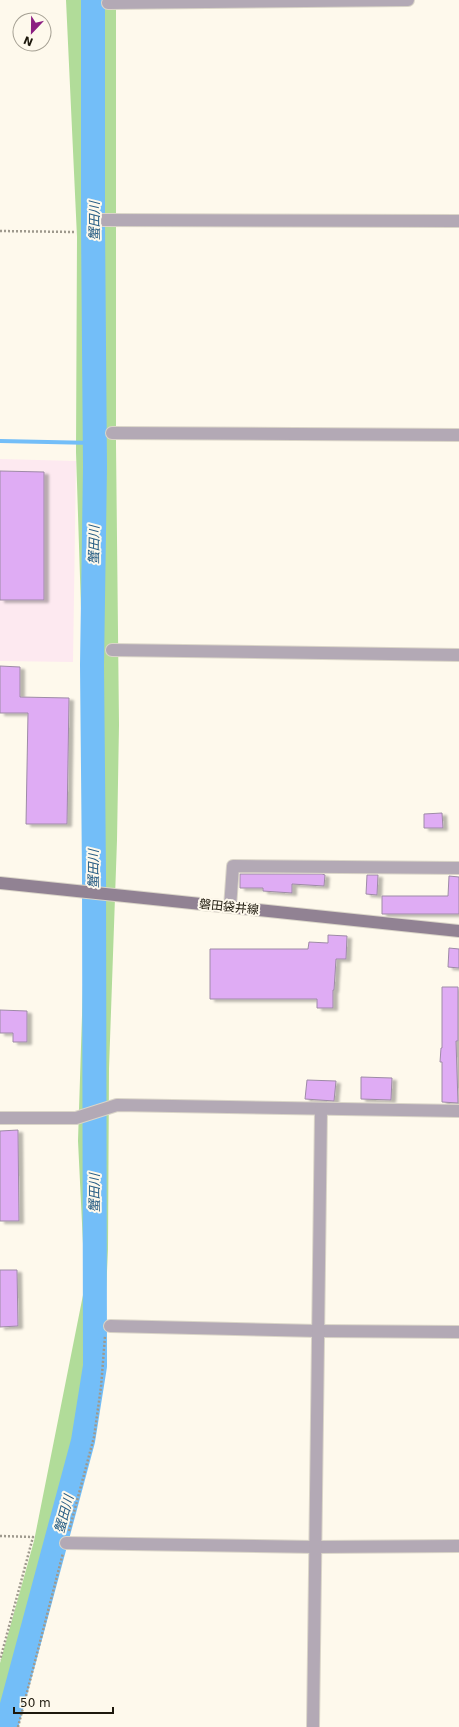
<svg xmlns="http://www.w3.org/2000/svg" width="459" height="1727" font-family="'DejaVu Sans','Noto Sans JP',sans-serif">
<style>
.industrial{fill:#fde9f0}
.green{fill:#b1dc99}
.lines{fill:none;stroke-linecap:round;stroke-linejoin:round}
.stream{stroke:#73bef8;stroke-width:4}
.river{stroke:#73bef8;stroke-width:24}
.building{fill:#dfacf4;stroke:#9e8ba6;filter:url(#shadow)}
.minor-casing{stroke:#dad5c8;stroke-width:14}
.secondary-casing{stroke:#dad5c8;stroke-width:14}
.path{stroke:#9e998d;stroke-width:2.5;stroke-dasharray:2 2;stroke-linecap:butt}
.minor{stroke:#b3a9b5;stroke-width:12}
.secondary{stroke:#918293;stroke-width:12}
.labels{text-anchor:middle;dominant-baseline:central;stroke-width:4;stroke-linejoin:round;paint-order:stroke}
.street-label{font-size:12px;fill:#1d180c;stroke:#fef9ec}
.water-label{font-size:13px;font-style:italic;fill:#265c83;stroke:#fef9ec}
</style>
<defs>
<filter id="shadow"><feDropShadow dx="4.5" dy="2.5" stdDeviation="1" flood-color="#0004"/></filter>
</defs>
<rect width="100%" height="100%" fill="#fef9ec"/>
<path class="industrial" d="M0,459l76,2 -3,201 -73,-1z"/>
<path class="green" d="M66,0h50v445l3,280 -2,115 -8,229 -1,180 -4,90 -3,51 -8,37 -51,206 -28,94h-14v-64l34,-122 51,-256 -7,-144 10,-313 -12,-376 1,-215z"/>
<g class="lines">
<path class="stream" d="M0,441l95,2"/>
<path class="river" d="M6,1727l77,-286 12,-75 -1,-492 -2,-209 3,-198 -2,-243v-224"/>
</g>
<g class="building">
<path d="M0,471l44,1v128h-44z"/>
<path d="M0,666l20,1v30l49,1 -2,126h-41l2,-111h-28z"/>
<path d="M442,813l1,15h-19v-14z"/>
<path d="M240,874h82l3,1 -1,11 -32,-2v9l-29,-2v-3h-23z"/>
<path d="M367,875h11l-1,20 -11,-1z"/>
<path d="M449,876l10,1v37h-77v-18h66z"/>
<path d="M328,935l19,1 -1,23h-10l-2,31h-1v18h-16v-9h-107v-50h98l1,-7 19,1z"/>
<path d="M449,948l10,1v19l-11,-1z"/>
<path d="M442,987h16v54h-2l2,62 -16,-1v-40h-2l1,-14h1z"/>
<path d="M0,1010l27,1v31h-14v-9h-13z"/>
<path d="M361,1077l31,1 -1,22 -30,-1z"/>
<path d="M307,1080l29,1 -2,20 -29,-2z"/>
<path d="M18,1130l1,91h-19v-90z"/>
<path d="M0,1270h17l1,56 -18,1z"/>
</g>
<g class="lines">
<defs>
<g id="minor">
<path d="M108,3l300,-3"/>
<path d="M103,220l356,1"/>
<path d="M112,433l347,2"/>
<path d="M112,650l347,5"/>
<path d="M230,907l3,-41 226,2"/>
<path d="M0,1118h76l41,-13 342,6"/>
<path d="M110,1326l208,5 141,1"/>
<path d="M66,1543l249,4 144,-1"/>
<path d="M313,1727l8,-618"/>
</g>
<path id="secondary" d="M0,883l459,48"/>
</defs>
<use href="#minor" class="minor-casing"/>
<use href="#secondary" class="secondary-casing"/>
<g class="path">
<path d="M0,231l74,1"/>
<path d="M69,1531l25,-94 7,-50 4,-51"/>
<path d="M0,1536l33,1 -33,123"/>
<path d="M18,1727l45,-174"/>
</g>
<use href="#minor" class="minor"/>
<use href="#secondary" class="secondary"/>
</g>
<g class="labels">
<g class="street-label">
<text transform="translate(229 907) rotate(6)">磐田袋井線</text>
</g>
<g class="water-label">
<text transform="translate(94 221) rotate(-90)">蟹田川</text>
<text transform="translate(94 545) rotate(-89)">蟹田川</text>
<text transform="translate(93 869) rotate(-90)">蟹田川</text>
<text transform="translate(94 1193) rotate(-90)">蟹田川</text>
<text transform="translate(64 1514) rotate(-75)">蟹田川</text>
</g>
</g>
<g transform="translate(32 32) rotate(202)"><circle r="19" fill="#fef9ec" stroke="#a49f92"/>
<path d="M0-3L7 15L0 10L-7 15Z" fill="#8b1d81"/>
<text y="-6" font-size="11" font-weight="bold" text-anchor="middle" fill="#1d180c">N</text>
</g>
<path d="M14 1707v6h99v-6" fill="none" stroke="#1d180c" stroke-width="2"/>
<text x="20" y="1707" font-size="12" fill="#1d180c" stroke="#fef9ec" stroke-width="3" paint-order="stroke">50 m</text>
</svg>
